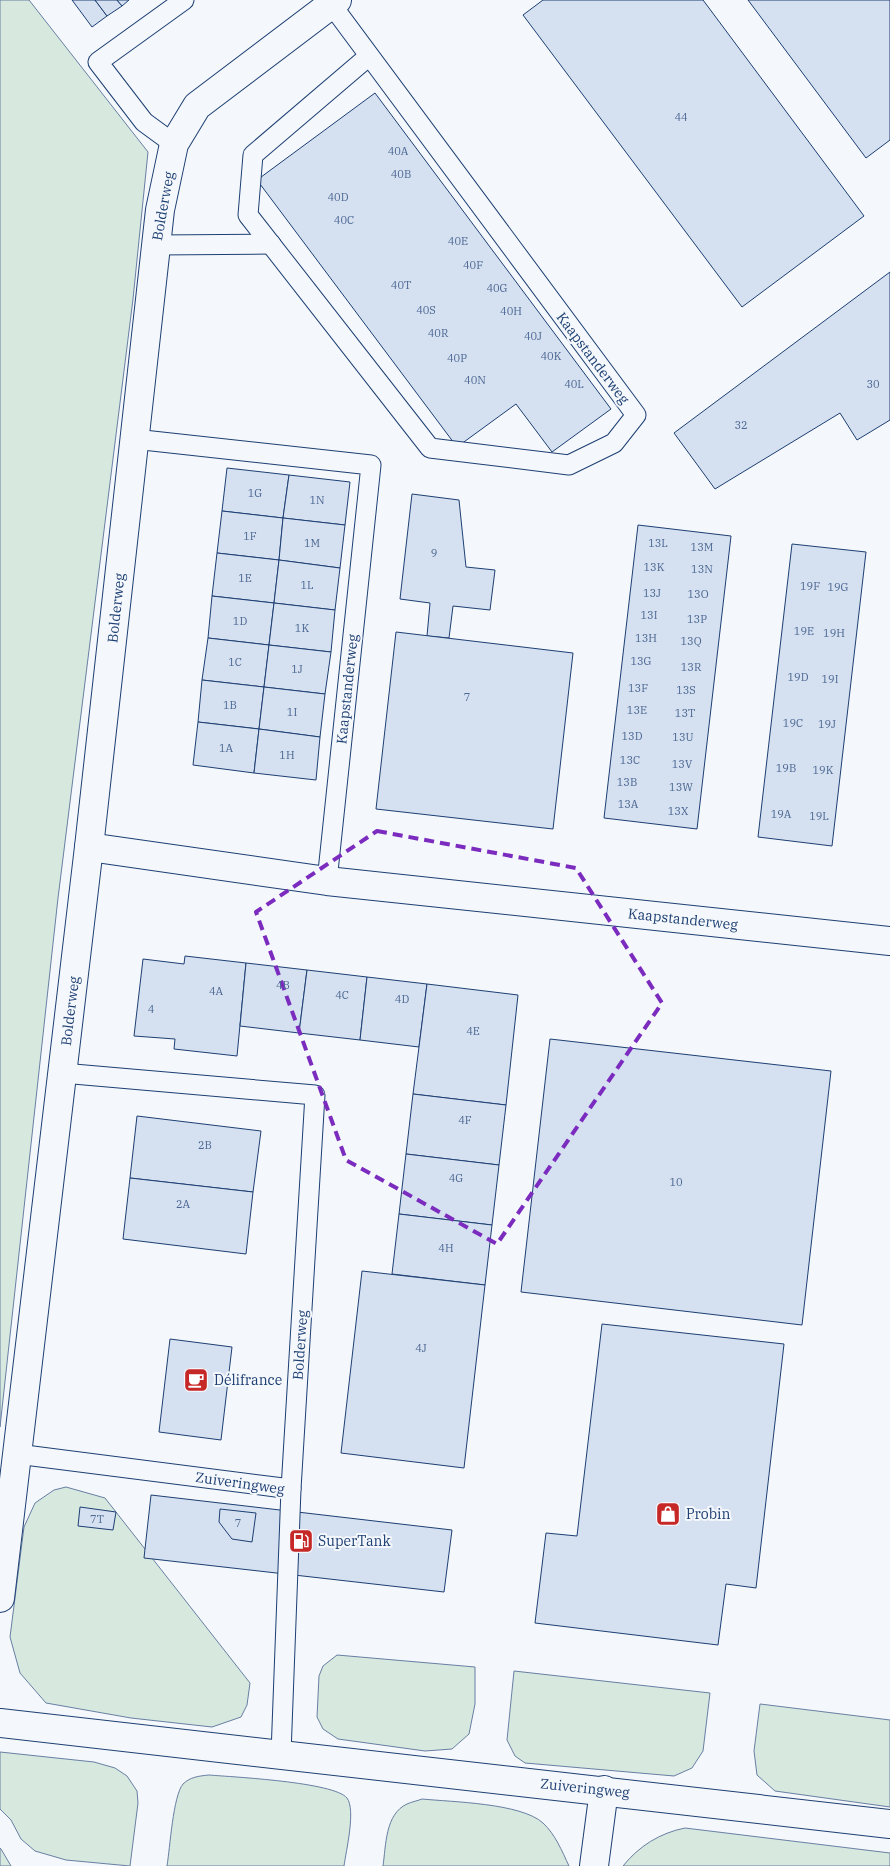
<svg xmlns="http://www.w3.org/2000/svg" width="890" height="1866" font-family="'IBM Plex Serif',serif">
<style>
.green{fill:#d7e8df;stroke:#687fa3}
.building{fill:#d5e0f0;stroke:#1d3f73}
.lines{fill:none;stroke-linecap:round;stroke-linejoin:round}
.service-casing{stroke:#1d3f73;stroke-width:21}
.minor-casing{stroke:#1d3f73;stroke-width:30}
.tertiary-casing{stroke:#1d3f73;stroke-width:30}
.service{stroke:#f4f7fb;stroke-width:19}
.minor{stroke:#f4f7fb;stroke-width:28}
.tertiary{stroke:#f4f7fb;stroke-width:28}
.marked{fill:none;stroke:#7b2cbf;stroke-width:4;stroke-dasharray:10 6;stroke-linejoin:round}
.labels{text-anchor:middle;dominant-baseline:central;stroke-width:4;stroke-linejoin:round;paint-order:stroke}
.number-label{font-size:11px;fill:#4b6792}
.street-label{font-size:14px;fill:#1d3f73;stroke:#f4f7fb}
.poi-label{font-size:14px;fill:#1d3f73;stroke:#f4f7fb;text-anchor:start}
</style>
<rect width="100%" height="100%" fill="#f4f7fb"/>
<g class="green">
<path d="M0,0h29l119,152 -15,147 -75,599 -58,529z"/>
<path d="M66,1487l39,11 145,185 -3,22 -6,12 -29,10 -81,-9 -85,-15 -26,-30 -10,-36 14,-110 11,-24 19,-13z"/>
<path d="M337,1655l138,12v37l-6,30 -17,15 -27,2 -87,-12 -15,-10 -6,-12 2,-41 4,-10z"/>
<path d="M514,1671l196,22 -7,58 -11,17 -18,8 -149,-13 -10,-7 -8,-16z"/>
<path d="M760,1704l130,16v87l-115,-16 -18,-16 -3,-24z"/>
<path d="M0,1752l94,10 21,6 12,8 10,15 1,12 -8,63 -64,-6 -31,-9 -14,-12 -10,-19 -11,-11z"/>
<path d="M209,1775c24,2 125,7 138,23 9,12 -1,53 -3,68h-177c3,-18 6,-70 16,-82 7,-7 16,-8 26,-9z"/>
<path d="M422,1799c30,3 99,4 121,24 12,11 19,28 26,43h-186c3,-20 2,-52 24,-62 4,-2 10,-3 15,-5z"/>
<path d="M685,1828l205,25v13h-267c16,-20 37,-33 62,-38z"/>
<path d="M0,1848l1,1 10,17h-11z"/>
</g>
<g class="building">
<path d="M72,0h23l12,16 -15,11z"/>
<path d="M95,0h22l5,6 -15,10z"/>
<path d="M117,0h12l-7,6z"/>
<path d="M543,0h160l161,216 -122,91 -219,-292z"/>
<path d="M748,0h142v140l-24,18z"/>
<path d="M375,93l236,316 -59,43 -36,-48 -59,43 -200,-267z"/>
<path d="M890,272v148l-33,20 -17,-27 -125,76 -41,-56z"/>
<path d="M227,468l62,7 -6,43 -61,-7z"/>
<path d="M289,475l61,7 -5,43 -62,-7z"/>
<path d="M412,494l47,6 7,67 29,3 -5,40 -37,-4 -4,32 -22,-2 3,-33 -30,-4z"/>
<path d="M222,511l61,7 -4,42 -62,-7z"/>
<path d="M283,518l62,7 -5,43 -61,-8z"/>
<path d="M638,525l93,11 -34,293 -93,-11z"/>
<path d="M792,544l74,8 -34,294 -74,-9z"/>
<path d="M217,553l62,7 -5,43 -62,-7z"/>
<path d="M279,560l61,8 -5,42 -61,-7z"/>
<path d="M212,596l62,7 -5,42 -61,-7z"/>
<path d="M274,603l61,7 -4,42 -62,-7z"/>
<path d="M396,632l177,21 -20,176 -177,-20z"/>
<path d="M208,638l61,7 -5,42 -62,-7z"/>
<path d="M269,645l62,7 -6,42 -61,-7z"/>
<path d="M202,680l62,7 -5,42 -61,-7z"/>
<path d="M264,687l61,7 -5,43 -61,-8z"/>
<path d="M198,722l61,7 -5,44 -61,-8z"/>
<path d="M259,729l61,8 -4,43 -62,-7z"/>
<path d="M185,956l61,7 -9,93 -63,-7 1,-10 -41,-3 9,-77 41,5z"/>
<path d="M246,963l61,7 -8,63 -59,-7z"/>
<path d="M307,970l60,7 -7,63 -61,-7z"/>
<path d="M367,977l60,7 -8,63 -59,-7z"/>
<path d="M427,984l91,11 -12,110 -93,-11z"/>
<path d="M550,1039l281,32 -29,254 -281,-33z"/>
<path d="M413,1094l93,11 -7,60 -93,-11z"/>
<path d="M137,1116l124,15 -8,61 -123,-14z"/>
<path d="M406,1154l93,11 -7,60 -93,-11z"/>
<path d="M130,1178l123,14 -7,62 -123,-15z"/>
<path d="M399,1214l93,11 -7,60 -93,-11z"/>
<path d="M362,1271l123,14 -21,183 -123,-15z"/>
<path d="M602,1324l182,20 -28,244 -30,-4 -8,61 -183,-22 11,-90 31,3z"/>
<path d="M170,1339l62,8 -11,93 -62,-8z"/>
<path d="M151,1495l301,35 -8,62 -300,-34z"/>
<path d="M80,1507l36,5 -3,18 -35,-4z"/>
<path d="M220,1509l36,4 -4,29 -20,-3 -13,-17z"/>
</g>
<g class="lines">
<defs>
<g id="service">
<path d="M331,4l305,411 -22,28 -45,22 -139,-17 -182,-233 5,-60 116,-99"/>
<path d="M174,144l-30,-22 -46,-60 86,-62"/>
<path d="M156,245l115,-1"/>
<path d="M134,439l237,26 -44,416"/>
<path d="M62,1073l253,22 -24,394 -10,265"/>
<path d="M17,1454l274,35"/>
</g>
<g id="minor">
<path d="M89,847l238,34 563,60"/>
<path d="M0,1598l89,-751 71,-637 14,-66 23,-38 140,-106"/>
<path d="M594,1866l10,-76"/>
</g>
<path id="tertiary" d="M0,1723l890,101"/>
</defs>
<use href="#service" class="service-casing"/>
<use href="#minor" class="minor-casing"/>
<use href="#tertiary" class="tertiary-casing"/>
<use href="#service" class="service"/>
<use href="#minor" class="minor"/>
<use href="#tertiary" class="tertiary"/>
</g>
<path class="marked" d="M377,831l199,37 86,135 -165,241 -151,-84 -90,-248z"/>
<defs>
<symbol id="cafe-square" viewBox="-11 -11 22 22"><rect x="-9" y="-9" width="18" height="18" rx="4" fill="#c62828" stroke="#f4f7fb"/><path d="M-5.5-4.5H6V0H3Q3 3.5 0 3.5H-2.5Q-5.5 3.5-5.5 0ZM3-3.2v2h1.7v-2ZM-6 4.5H4V6H-6Z" fill="#fff"/></symbol>
<symbol id="shop-square" viewBox="-11 -11 22 22"><rect x="-9" y="-9" width="18" height="18" rx="4" fill="#c62828" stroke="#f4f7fb"/><path d="M-5-2.5h2.3a2.7 3.5 0 0 1 5.4 0H5L5.5 6h-11ZM-1.5-2.5h3a1.5 2.3 0 0 0-3 0Z" fill="#fff"/></symbol>
<symbol id="fuel-square" viewBox="-11 -11 22 22"><rect x="-9" y="-9" width="18" height="18" rx="4" fill="#c62828" stroke="#f4f7fb"/><path d="M-5.5-6h7V0h2V4h1.3V-2.5L3-4.5l.8-.8L6-3V5H2.5V1h-1V6h-7ZM-4.2-4.7v3.2H.2V-4.7Z" fill="#fff"/></symbol>
</defs>
<g fill-rule="evenodd">
<use href="#cafe-square" x="182" y="1366" width="28" height="28"/>
<use href="#shop-square" x="654" y="1500" width="28" height="28"/>
<use href="#fuel-square" x="287" y="1527" width="28" height="28"/>
</g>
<g class="labels">
<g class="number-label">
<text x="681" y="117">44</text>
<text x="398" y="151">40A</text>
<text x="401" y="174">40B</text>
<text x="338" y="197">40D</text>
<text x="344" y="220">40C</text>
<text x="458" y="241">40E</text>
<text x="473" y="265">40F</text>
<text x="401" y="285">40T</text>
<text x="497" y="288">40G</text>
<text x="426" y="310">40S</text>
<text x="511" y="311">40H</text>
<text x="438" y="333">40R</text>
<text x="533" y="336">40J</text>
<text x="551" y="356">40K</text>
<text x="457" y="358">40P</text>
<text x="475" y="380">40N</text>
<text x="574" y="384">40L</text>
<text x="873" y="384">30</text>
<text x="741" y="425">32</text>
<text x="255" y="493">1G</text>
<text x="317" y="500">1N</text>
<text x="250" y="536">1F</text>
<text x="312" y="543">1M</text>
<text x="658" y="543">13L</text>
<text x="702" y="547">13M</text>
<text x="434" y="553">9</text>
<text x="654" y="567">13K</text>
<text x="702" y="569">13N</text>
<text x="245" y="578">1E</text>
<text x="307" y="585">1L</text>
<text x="810" y="586">19F</text>
<text x="838" y="587">19G</text>
<text x="652" y="593">13J</text>
<text x="698" y="594">13O</text>
<text x="649" y="615">13I</text>
<text x="697" y="619">13P</text>
<text x="240" y="621">1D</text>
<text x="302" y="628">1K</text>
<text x="804" y="631">19E</text>
<text x="834" y="633">19H</text>
<text x="646" y="638">13H</text>
<text x="691" y="641">13Q</text>
<text x="641" y="661">13G</text>
<text x="235" y="662">1C</text>
<text x="691" y="667">13R</text>
<text x="297" y="669">1J</text>
<text x="798" y="677">19D</text>
<text x="830" y="679">19I</text>
<text x="638" y="688">13F</text>
<text x="686" y="690">13S</text>
<text x="467" y="697">7</text>
<text x="230" y="705">1B</text>
<text x="637" y="710">13E</text>
<text x="292" y="712">1I</text>
<text x="685" y="713">13T</text>
<text x="793" y="723">19C</text>
<text x="827" y="724">19J</text>
<text x="632" y="736">13D</text>
<text x="683" y="737">13U</text>
<text x="226" y="748">1A</text>
<text x="287" y="755">1H</text>
<text x="630" y="760">13C</text>
<text x="682" y="764">13V</text>
<text x="786" y="768">19B</text>
<text x="823" y="770">19K</text>
<text x="627" y="782">13B</text>
<text x="681" y="787">13W</text>
<text x="628" y="804">13A</text>
<text x="678" y="811">13X</text>
<text x="781" y="814">19A</text>
<text x="819" y="816">19L</text>
<text x="283" y="985">4B</text>
<text x="216" y="991">4A</text>
<text x="342" y="995">4C</text>
<text x="402" y="999">4D</text>
<text x="151" y="1009">4</text>
<text x="473" y="1031">4E</text>
<text x="465" y="1120">4F</text>
<text x="205" y="1145">2B</text>
<text x="456" y="1178">4G</text>
<text x="676" y="1182">10</text>
<text x="183" y="1204">2A</text>
<text x="446" y="1248">4H</text>
<text x="421" y="1348">4J</text>
<text x="97" y="1519">7T</text>
<text x="238" y="1523">7</text>
</g>
<g class="street-label">
<text transform="translate(163 206) rotate(-80)">Bolderweg</text>
<text transform="translate(593 358) rotate(53)">Kaapstanderweg</text>
<text transform="translate(116 608) rotate(-84)">Bolderweg</text>
<text transform="translate(347 689) rotate(-84)">Kaapstanderweg</text>
<text transform="translate(683 919) rotate(6)">Kaapstanderweg</text>
<text transform="translate(70 1011) rotate(-83)">Bolderweg</text>
<text transform="translate(300 1345) rotate(-86)">Bolderweg</text>
<text transform="translate(240 1483) rotate(8)">Zuiveringweg</text>
<text transform="translate(585 1788) rotate(6)">Zuiveringweg</text>
</g>
<g class="poi-label">
<text x="214" y="1380">Délifrance</text>
<text x="686" y="1514">Probin</text>
<text x="318" y="1541">SuperTank</text>
</g>
</g>
</svg>
